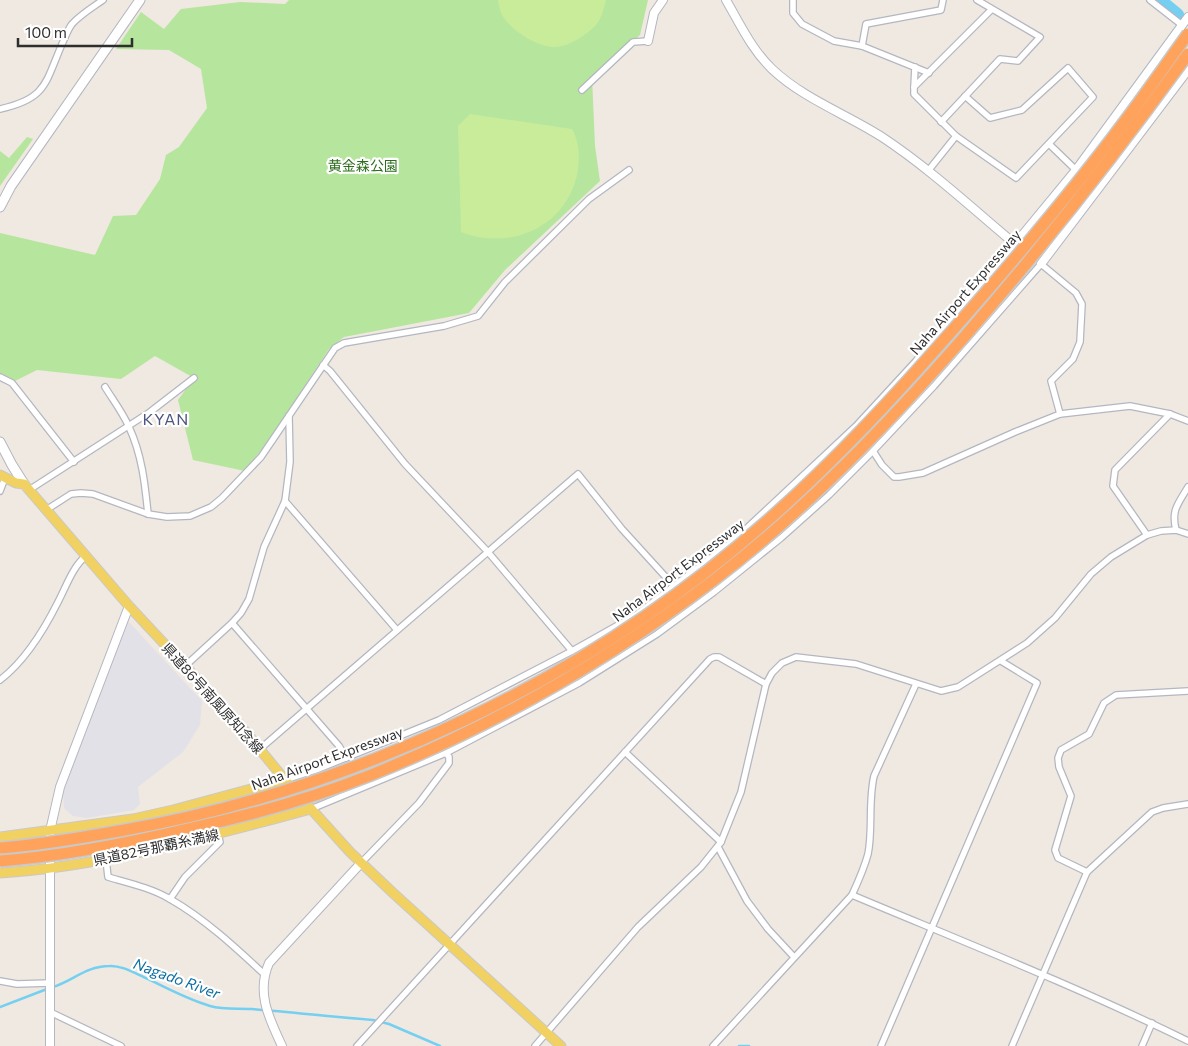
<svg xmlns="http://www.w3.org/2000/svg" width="1188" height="1046" font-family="Commissioner,'Noto Sans JP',sans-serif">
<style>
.industrial{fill:#e3e1e8}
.green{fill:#b6e59e}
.pitch{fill:#c9ec9a}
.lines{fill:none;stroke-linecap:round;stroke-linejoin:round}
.stream{stroke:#75cff0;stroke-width:2.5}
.river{stroke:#75cff0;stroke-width:14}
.minor-casing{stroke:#b4b7c1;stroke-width:8}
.tertiary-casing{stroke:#b4b7c1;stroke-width:10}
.secondary-casing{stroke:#b4b7c1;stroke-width:11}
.primary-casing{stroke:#c9c9c9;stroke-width:11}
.minor{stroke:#fff;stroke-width:5.5}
.tertiary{stroke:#fff;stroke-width:8}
.secondary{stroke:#fff;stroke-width:9}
.primary{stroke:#f2d163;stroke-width:9}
.motorway-bridge-casing{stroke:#c9c9c9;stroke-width:14;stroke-linecap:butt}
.motorway-bridge{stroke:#ffa35c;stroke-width:11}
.labels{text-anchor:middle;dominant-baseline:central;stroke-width:4.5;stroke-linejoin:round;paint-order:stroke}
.park-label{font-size:14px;fill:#2c6e1b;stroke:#fff}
.street-label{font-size:14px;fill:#2e2e2e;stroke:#fff}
.water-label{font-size:15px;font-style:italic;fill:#0d6fa3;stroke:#fff}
.quarter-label{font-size:16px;letter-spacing:1px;fill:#4d5680;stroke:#fff}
</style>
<rect width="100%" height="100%" fill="#efe9e1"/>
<path class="industrial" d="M128,621l74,80 -2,24 -17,27 -45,35 2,17 -6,6 -47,8 -14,-2 -9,-8 -1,-15z"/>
<g class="green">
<path d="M289,0h359l-8,35 -48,42 3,69 5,35 -95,89 -36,43 -125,24 -15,12 -57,87 -27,35 -52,-11 -15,-60 16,-22 -39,-22 -34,23 -84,-9 -22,11 -15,-8v-140l95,22 18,-39 23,-1 24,-36 6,-24 13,-8 28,-39 -6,-39 -32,-19 -53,-1 25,-37 23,17 17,-20 59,-7 45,2z"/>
<path d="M27,137l6,2 -33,47v-35l9,7z"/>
</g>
<g class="pitch">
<path d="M498,0h108c-2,8 -4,18 -10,25 -10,10 -28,23 -44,22 -18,-2 -41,-17 -50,-32 -2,-4 -3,-10 -4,-15z"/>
<path d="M470,114l102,15c8,14 8,31 5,46 -12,53 -68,76 -116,57l-3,-106z"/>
</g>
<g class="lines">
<g class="stream">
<path d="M53,987c19,-6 34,-21 56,-21 13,-1 27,8 39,13 20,10 41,21 62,27 14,4 28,2 42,3 40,3 81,8 121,11l16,4 51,22"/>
<path d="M0,1007l47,-18"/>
<path d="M739,1046h10"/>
</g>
<path class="river" d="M1159,0l18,15"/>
<defs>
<g id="minor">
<path d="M793,0v13l9,11 32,17 28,5 67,27"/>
<path d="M1150,0l32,25"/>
<path d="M862,46l4,-22 75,-14 2,-10"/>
<path d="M914,87l1,-20"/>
<path d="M582,90l51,-48 15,-1"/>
<path d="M0,109c46,-10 45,-25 62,-65 3,-6 6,-15 10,-20 9,-10 21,-17 31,-24"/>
<path d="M941,122l59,-63 18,2 22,-24 -63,-37"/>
<path d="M956,136l60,42 77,-81 -25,-29 -46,42 -32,8 -25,-22"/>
<path d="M1049,144l27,26"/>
<path d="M928,171l28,-35 -42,-42v-7l77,-77"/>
<path d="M323,365l7,6 75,93 83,88 84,99"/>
<path d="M0,377l12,6 62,79"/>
<path d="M105,387c8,13 18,26 24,40 13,28 16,57 19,87"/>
<path d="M873,451l9,14 12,12h5l24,-4 92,-41 45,-18 70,-8 40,8 18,7"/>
<path d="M29,490l121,-78 44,-34"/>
<path d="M0,491l5,-13"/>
<path d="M285,501l112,129"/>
<path d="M46,510l25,-16 10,-1 12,1 55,20 19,3 23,-1 21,-9 11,-9 39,-41 74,-109 9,-5 100,-17 34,-10 27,-34 84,-83 40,-29"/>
<path d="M1176,530c-5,-20 2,-26 12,-43"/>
<path d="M1147,535l-34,-49 2,-16 55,-56"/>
<path d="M232,623l107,123 7,12"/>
<path d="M184,667l48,-44 9,-10 8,-14 15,-52 21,-46 5,-39 -1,-46"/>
<path d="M0,680c25,-19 44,-50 58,-78 8,-15 15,-36 28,-46"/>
<path d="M260,749l318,-275 44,55 51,56"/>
<path d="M625,752l96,90"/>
<path d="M285,780l31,-10 123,-50 133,-69 64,-36 97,-74 123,-115 59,-64 100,-118"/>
<path d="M311,809l135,-56 133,-70 78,-49 57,-42 67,-54 48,-43 44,-44 61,-65 107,-122 35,29 6,11 -2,38 -7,17 -22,22 9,33"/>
<path d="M718,847l29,54 21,28 26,28"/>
<path d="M106,859l2,18c21,6 43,11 62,22 35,20 65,48 94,75"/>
<path d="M361,863l58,-60 30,-40v-6l-3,-4"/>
<path d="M1087,872l-29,-14 -3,-8 16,-54 -12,-29 -1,-9 3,-8 28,-16 15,-31 12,-8 72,-4"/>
<path d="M852,895c112,47 226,92 336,146"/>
<path d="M170,899l15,-22 35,-35 -2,-9"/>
<path d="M0,981l17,3 33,-1"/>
<path d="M50,1012l71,34"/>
<path d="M357,1046l353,-387 4,-2h5l47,27"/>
<path d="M535,1046l103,-119 63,-60 20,-25 20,-50 25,-108 6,-11 10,-10 14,-6 60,7 85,27 17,-4 69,-44 28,-25 36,-44 20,-17 36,-22 14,-4 15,-1 12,4"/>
<path d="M713,1046l139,-151c6,-13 12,-26 16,-41 5,-24 0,-52 6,-78l42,-92"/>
<path d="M881,1046l156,-363 -36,-22"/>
<path d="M1012,1046l75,-174 65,-60 11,-4 25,-4"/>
<path d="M1142,1046l10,-23"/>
</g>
<g id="tertiary">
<path d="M726,0c14,24 26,50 46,69 32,30 74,45 110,68 47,31 90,71 133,107l61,-74 112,-153"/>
<path d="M648,41l6,-28 9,-13"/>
<path d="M1041,264l147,-194"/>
<path d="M50,1046v-215l10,-44 69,-181"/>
<path d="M282,1046c-13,-28 -26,-53 -13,-83l92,-100"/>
</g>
<g id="secondary">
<path d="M0,207l11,-21 129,-186"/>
<path d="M0,442l12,23 12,19"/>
</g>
<g id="primary">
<path d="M0,475l16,8 8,1 105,122 110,118 46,56 65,72 42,40 169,154"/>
<path d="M0,837l133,-18 40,-9 112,-30"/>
<path d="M0,873c106,-7 209,-37 311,-64"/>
</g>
</defs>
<use href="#minor" class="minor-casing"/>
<use href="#tertiary" class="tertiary-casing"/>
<use href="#secondary" class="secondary-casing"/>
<use href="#primary" class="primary-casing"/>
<use href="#minor" class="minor"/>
<use href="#tertiary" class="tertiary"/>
<use href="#secondary" class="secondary"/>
<use href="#primary" class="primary"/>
<defs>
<g id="motorway-bridge">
<path d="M0,848c40,-3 80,-10 119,-17 235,-41 469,-151 648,-310 66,-58 125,-122 183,-188 60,-68 118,-136 172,-208 23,-30 44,-61 66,-91"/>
<path d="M0,861c64,-5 129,-18 192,-33 60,-13 121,-30 179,-53 122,-49 238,-115 343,-195 93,-71 175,-157 252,-245 78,-90 152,-184 222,-281"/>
</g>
</defs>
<use href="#motorway-bridge" class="motorway-bridge-casing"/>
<use href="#motorway-bridge" class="motorway-bridge"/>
</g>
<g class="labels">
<g class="park-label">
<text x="363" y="165">黄金森公園</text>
</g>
<g class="street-label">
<text transform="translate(965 292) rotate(-49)">Naha Airport Expressway</text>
<text transform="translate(678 570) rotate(-37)">Naha Airport Expressway</text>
<text transform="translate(213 698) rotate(48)">県道86号南風原知念線</text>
<text transform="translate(327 758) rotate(-20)">Naha Airport Expressway</text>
<text transform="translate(156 847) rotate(-12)">県道82号那覇糸満線</text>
</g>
<g class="water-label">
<text transform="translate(177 978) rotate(20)">Nagado River</text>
</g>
<g class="quarter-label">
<text x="166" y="418">KYAN</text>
</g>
</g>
<path d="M18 38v8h114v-8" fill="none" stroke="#2e2e2e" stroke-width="2.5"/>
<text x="25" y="38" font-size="15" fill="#2e2e2e" stroke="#ffffff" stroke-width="4" paint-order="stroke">100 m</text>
</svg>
